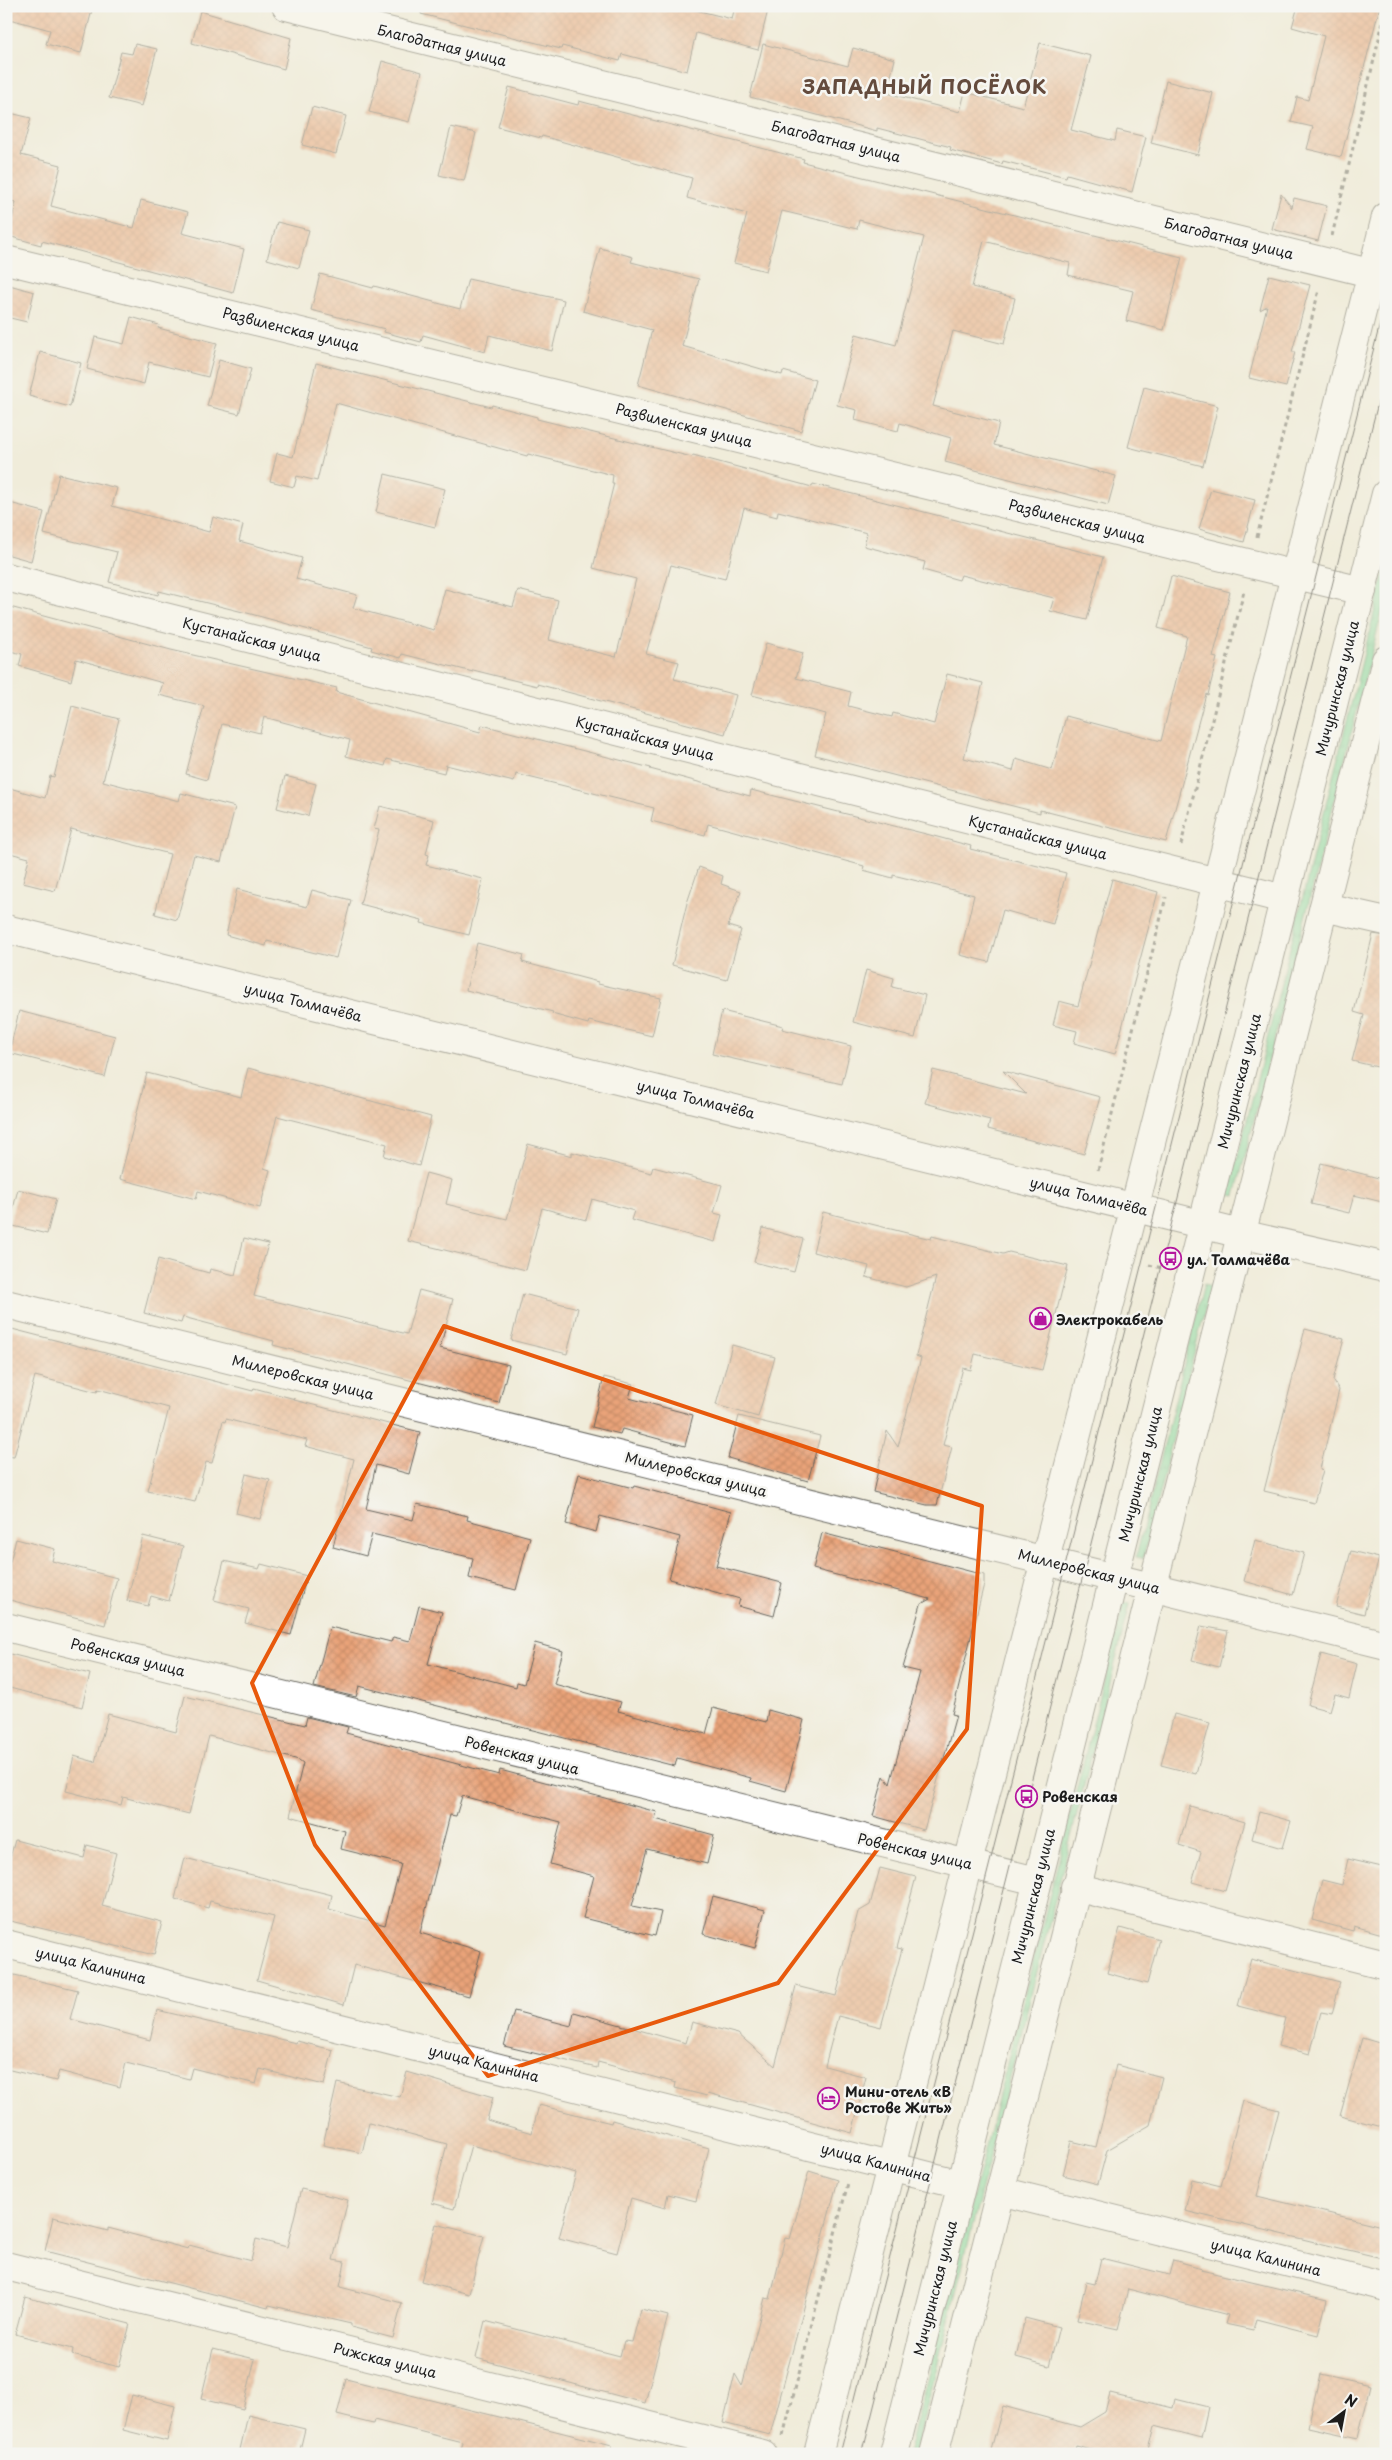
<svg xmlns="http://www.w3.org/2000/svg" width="1392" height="2460" font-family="'Playpen Sans',sans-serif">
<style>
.grass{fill:url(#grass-tufts);stroke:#4d7a5d}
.building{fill:url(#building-cross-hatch)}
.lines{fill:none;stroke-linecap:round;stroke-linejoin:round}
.minor-casing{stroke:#66655e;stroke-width:30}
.major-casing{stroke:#66655e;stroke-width:30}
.path{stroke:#66655e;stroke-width:3;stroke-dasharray:4 4;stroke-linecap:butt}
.minor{stroke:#fff;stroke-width:28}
.major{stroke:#fff;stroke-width:28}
.tram{stroke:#1c1c1c;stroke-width:1}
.marked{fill:none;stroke:#e8590c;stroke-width:4;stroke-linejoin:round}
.labels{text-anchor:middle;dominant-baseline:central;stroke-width:5;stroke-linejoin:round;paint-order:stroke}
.street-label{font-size:14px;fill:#1c1c1c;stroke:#f6f6f2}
.poi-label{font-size:14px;font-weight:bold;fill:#1c1c1c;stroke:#f6f6f2;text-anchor:start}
.district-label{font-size:19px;font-weight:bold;letter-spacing:1px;fill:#644b3d;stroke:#f6f6f2}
</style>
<defs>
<pattern id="grass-tufts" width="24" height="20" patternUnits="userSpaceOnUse" patternTransform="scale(1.25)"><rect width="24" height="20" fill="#7ed89e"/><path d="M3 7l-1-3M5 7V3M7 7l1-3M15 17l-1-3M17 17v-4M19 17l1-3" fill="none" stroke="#6cb988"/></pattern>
<pattern id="building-cross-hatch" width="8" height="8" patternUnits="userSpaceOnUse" patternTransform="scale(1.25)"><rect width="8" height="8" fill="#e9a379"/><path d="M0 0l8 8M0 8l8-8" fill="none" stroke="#c78c68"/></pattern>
</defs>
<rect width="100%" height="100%" fill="#f6f6f2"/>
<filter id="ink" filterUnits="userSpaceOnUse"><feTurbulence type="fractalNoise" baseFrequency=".02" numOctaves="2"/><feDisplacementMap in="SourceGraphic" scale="10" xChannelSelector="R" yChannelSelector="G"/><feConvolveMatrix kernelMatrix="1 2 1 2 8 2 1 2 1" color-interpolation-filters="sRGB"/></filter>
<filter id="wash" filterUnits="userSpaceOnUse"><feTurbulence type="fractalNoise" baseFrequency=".0096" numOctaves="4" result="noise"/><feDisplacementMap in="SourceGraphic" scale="20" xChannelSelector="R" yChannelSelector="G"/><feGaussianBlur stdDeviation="1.12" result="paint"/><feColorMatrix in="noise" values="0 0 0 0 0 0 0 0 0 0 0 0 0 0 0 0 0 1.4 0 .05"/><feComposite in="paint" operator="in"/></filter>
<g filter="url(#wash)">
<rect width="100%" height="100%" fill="#f0ecda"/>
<g class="grass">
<path d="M1386,565v31l-151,600 -7,-1z"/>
<path d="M1204,1284l7,2 -68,273 -7,-2z"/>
<path d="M1124,1602l6,2 -215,850 -7,-1z"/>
</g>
<g id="blocks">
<g class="building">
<path d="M6,6h87l-12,47 -35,-9 4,-14 -44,-12z"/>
<path d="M422,6h257l53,13 3,-13h34l-11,44 -62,-17 -9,38 -65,-17 -2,7 -58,-15 -1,3 -140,-35z"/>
<path d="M1298,6h82l-39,151 -34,-8 6,-22 -22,-5 6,-25 11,3 16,-64 -32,-9z"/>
<path d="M200,11l91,27 -7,31 -92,-26z"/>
<path d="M1040,43l51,13 -20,74 44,11 2,-11 29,7 -14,55 -65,-18 -1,3 -63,-16 -1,3 -52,-14 1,-3 -74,-19v3l-127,-34 13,-53 85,22 5,-18 42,11 -8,34 73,19 5,-20 58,15z"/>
<path d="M135,44l22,5 -15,57 -33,-8 12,-46 11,2z"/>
<path d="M382,61l40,11 -13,50 -40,-10z"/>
<path d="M1166,81l47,12 -15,62 -47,-12z"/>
<path d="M509,87l69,18 1,-4 42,11 183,47 -1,3 379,95 -18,73 -38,-9 7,-30 -65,-16 2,-12 -86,-22 -12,46 43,11 -11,46 -51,-13 -20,75 66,17 -5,22 122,31 -8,29 -163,-43 6,-24 -51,-15 -2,8 -43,-11 2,-10 -20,-5 19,-71 40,11 28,-108 -65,-17 -2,9 -75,-18 -16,60 -32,-8 13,-49 -60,-16 5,-20 -150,-42 -1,2 -43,-11z"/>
<path d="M312,107l34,9 -10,38 -34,-9z"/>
<path d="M6,112l25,6 -10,37 40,10 -10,41 83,22 7,-28 47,12 -6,21 62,16 -11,44 -191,-52 -1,4 -33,-9 8,-34 -10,-2z"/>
<path d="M451,127l25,6 -12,48 -25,-6z"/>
<path d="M1281,194l11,14 2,-10 33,8 -9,35 -46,-12z"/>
<path d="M277,222l32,8 -10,38 -32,-9z"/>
<path d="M600,248l33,9 -2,5 68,17 -17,67 100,29 1,-4 32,9 -14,51 -163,-46 14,-55 -69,-19z"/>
<path d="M320,274l53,14 1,-2 86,23 8,-30 96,21 -12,51 -63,-16 -4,17 -62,-17 -2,7 -37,-10 1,-3 -74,-19z"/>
<path d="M1269,275l41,10 -18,67h3l-9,35 -37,-9 18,-72 -7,4z"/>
<path d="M6,284l28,8 -7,30 -21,-5z"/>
<path d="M131,317l28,8 -1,3 59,15 -9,34 -59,-15 -5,22 -57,-15 8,-32 29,7z"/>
<path d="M40,352l41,11 -11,44 -41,-11z"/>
<path d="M219,360l32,9 -12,45 -32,-8z"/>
<path d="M316,363l175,44 1,-2 45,12v2l155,38 1,-2 119,32 1,-3 290,73 -16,63 -37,-9 4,-13 -93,-23 -2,5 -36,-10 2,-8 -61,-16 3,-13 -89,-22 -1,6 -33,-9 -19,71 -54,-14 -25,89 33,8 -5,17 62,16 -11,39 -188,-50v2l-64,-16v2l-71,-18 -1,4 -30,-8 1,-3 -121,-33 -92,-23 -1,4 -49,-13 8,-30 -73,-18 15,-60 58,14 -5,18 97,26 4,-15 30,8 -4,16 63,17 -6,21 61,16 -4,13 81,22 11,-41 68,18 5,-17 40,10 -9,40 67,17 20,-78 -43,-11 21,-85h-2l1,-8 -85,-21 -1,2 -191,-53 -19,78 -20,-5 -3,11 -24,-6 7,-28 16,4z"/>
<path d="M1144,387l74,19 -15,60 -75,-19z"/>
<path d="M385,474l60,15 -10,38 -59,-15z"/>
<path d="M1211,489l44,11 -11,42 -45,-13z"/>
<path d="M6,502l38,10 -13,49 -25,-7z"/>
<path d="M1171,576l59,16 -17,65 4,1 -9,37 -2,-1 -40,148 -126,-32v3l-225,-58 11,-41 -74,-19 14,-52 37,10 -7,25 55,14 -3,14 44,11 1,-4 41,11 13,-50 36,9 -19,75 49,13 3,-12 36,11 14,-54 95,25 26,-105 -29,-8z"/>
<path d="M6,606l165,44 166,38 -1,4 144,40 2,-7 169,43 -1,1 100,27 1,-6 179,45 41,11 -1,3 96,24 -13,51 -50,-14 -14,52 -29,-7 14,-60 -81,-20v3l-30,-8 1,-4 -156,-42 -3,11 -54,-14 3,-13 -138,-34 -2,8 -68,-17 -2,8 -57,-14 -2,7 -39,-10 4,-16 -86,-23 -4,16 -38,-9 -15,56 -21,-6 18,-68 -45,-11 4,-12 -87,-24 -5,22 -52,-15 3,-12 -16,-4z"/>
<path d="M72,706l47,13 -16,62 76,20 2,-8 54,14 -14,55 -27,-7 -17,65 -22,-6 15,-60 -99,-25 -16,62 -32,-8 6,-25 -23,-6v-65l39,11 5,-22 4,1z"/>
<path d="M285,776l31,8 -8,32 -31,-8z"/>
<path d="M380,806l54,14 -8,34 3,1 -3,10 57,14 -14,56 -48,-12 1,-3 -62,-16 19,-74 -5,-1z"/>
<path d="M699,867l24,9 -2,8 20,7 -13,35 13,4 -14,50 -55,-15 15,-62z"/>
<path d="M1112,879l46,13 -43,162 -41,-11 3,-12 -24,-6 6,-24 19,5z"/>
<path d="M237,889l70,18 5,-17 39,10 -15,58 -69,-17 -1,5 -40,-11z"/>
<path d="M1373,934l13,2v133l-34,-8 12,-46 -10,-3z"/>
<path d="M477,943l47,12 -2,7 76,20v2l63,14 -9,38 -63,-15 -1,3 -36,-10 1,-2 -87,-22z"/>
<path d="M866,970l28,8 -2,9 33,8 -10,43 -62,-16z"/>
<path d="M19,1011l96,25 -10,41 -96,-24z"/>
<path d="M722,1011l61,15 -1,3 69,17 -9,38 -130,-30z"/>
<path d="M248,1068l183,49 -12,49 -35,-10 3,-12 -110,-28 -13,52 6,2 -10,38 -62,-17 -2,8 -76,-20 27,-106 94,24z"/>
<path d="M933,1070l93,24 -23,-23 97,26 -16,57 -96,-25 2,-9 -65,-17z"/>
<path d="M528,1144l44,12v-4l79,21 2,-6 69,18 -8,28 8,2 -7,27 -84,-22 3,-9 -42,-12 -6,21 -44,-12 -16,62 -118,-29 18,-68 26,7 -6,24 61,15z"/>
<path d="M1321,1163l65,17v23l-32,-8 -5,18 -38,-9z"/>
<path d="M18,1189l38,10 -9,35 -38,-9z"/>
<path d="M823,1212l108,27 1,-3 71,18 6,-2 59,14 -26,104 -67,-16 -4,16 -8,-2 -20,77 9,2 -15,58h-10l-54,-13 14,-61 11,16 23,-89 -5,-2 20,-79 -30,10 -40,-10 3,-11 -56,-14z"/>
<path d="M763,1228l40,11 -9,33 -40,-10z"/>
<path d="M244,1238l24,6 -14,52 153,38 12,-44 34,9 -13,49 69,17 -10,38 -226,-58 1,-4 -91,-24 -2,6 -37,-10 14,-54 51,14 1,-4 25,6z"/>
<path d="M523,1294l55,14 -11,46 -56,-14z"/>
<path d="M12,1329l241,62 1,-3 41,11 -1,1 126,32 -11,42 -33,-9 -10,44 47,11 4,-16 51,12 -1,4 63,17 -14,53 -47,-12 4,-20 -101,-24 -6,22 -33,-9 21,-88 -49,-13 2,-6 -81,-21 -1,3 -2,-1 -11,42 -6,-1 -11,40 -47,-11 21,-83 -71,-19 -1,3 -62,-16 -21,81 -8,-1v-105z"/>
<path d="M1305,1329l39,10 -11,41 6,10 -19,79 3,1 -9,33 -50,-12z"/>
<path d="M732,1345l43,12 -17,60 -42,-12z"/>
<path d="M604,1377l29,7 -4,14 64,17 -8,31 -63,-17 -2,5 -28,-7z"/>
<path d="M739,1416l81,20 -12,45 -80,-23z"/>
<path d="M246,1474l24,6 -10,39 -24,-6z"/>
<path d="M579,1474l54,14 1,-2 97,26 -15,54 66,17 -8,33 -36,-10 2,-7 -71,-20 11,-42 -80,-21 -4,16 -30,-8z"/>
<path d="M822,1533l162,42v9l-32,130 4,1 -32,115 -51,-14 11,-40 6,8 30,-112 -17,-4 18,-64 9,-5 -117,-30z"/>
<path d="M143,1536l40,10 -14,55 -18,-5 -3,10 -21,-5z"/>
<path d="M16,1539l39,10 -3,12 65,17 -12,47 -99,-26v-22z"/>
<path d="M1255,1540l49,13 -11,42 -49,-14z"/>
<path d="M1351,1551l28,7 -15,56 -28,-7z"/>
<path d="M224,1561l35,8 2,-5 46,12 -16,59 -46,-12 4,-14 -35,-9z"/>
<path d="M419,1606l23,6 -14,52 88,23 1,-5 7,2 11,-41 28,8 -9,33 67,18 -3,9 88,23 7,-26 53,14 2,-12 36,10 -18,71 -36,-10 1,-3 -74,-20 -2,8 -316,-80 -3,11 -42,-10 16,-60 61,15 2,-5 17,4z"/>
<path d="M1201,1626l27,5 -9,36 -27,-7z"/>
<path d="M6,1653l84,21 -8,33 -76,-20z"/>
<path d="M1321,1654l36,10 -8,34 -14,-4 -5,17 -22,-6z"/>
<path d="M185,1696l120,29 2,-8 41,10 -2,6 56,15 -1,1 98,26 1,-5 157,42 -2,7 59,16 -7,29 -60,-15 -15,57 29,6 -6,24 -72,-18 11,-42 -44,-12 11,-42 -99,-26 -6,20 -6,-1 -30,118 61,18 -12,45 -115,-31 -10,40 -87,-25 17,-63 -64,-16 -2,7 -33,-9 10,-41 147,37 -3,14 56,16 16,-61 -60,-15 4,-18 -55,-15 13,-53 -4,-3 -90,-24 -20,78 -66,-17 -2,8 -55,-14 8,-35 21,6 13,-48 68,18z"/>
<path d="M1174,1714l36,9 -14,51 -35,-9z"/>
<path d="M1190,1806l55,16 -20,69 -33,-9 9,-30 -22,-7z"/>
<path d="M1259,1812l32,9 -8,27 -31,-9z"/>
<path d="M15,1840l69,18 3,-13 29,8 -14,53 60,16 -8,33 -148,-35v-48z"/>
<path d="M1348,1859l38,9v67l-32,-9 -1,5 -41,-11 10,-40 20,5z"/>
<path d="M880,1868l36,9 -19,71 5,1 -21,78 -43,-11 -13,50 41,11 -14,56 -144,-40 -1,3 -32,-8 1,-5 -78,-21 -1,6 -93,-22 10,-35 57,15 3,-14 112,31 6,-21 46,12 37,32 21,-80 40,10 22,-84 12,-7z"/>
<path d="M713,1896l52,14 -10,38 -52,-14z"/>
<path d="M1120,1928l39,11 -12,45 -40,-11z"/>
<path d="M1251,1959l89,23 -8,32 -11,-2 -11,42 -32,-8 7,-28 -47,-12z"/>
<path d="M6,1973l72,17 -8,29 80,21 7,-30 139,33 1,-2 36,9 -9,35 -64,-16 -4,15 -64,-16 -3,11 -63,-16 -6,24 -61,-16 -3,10 -50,-12z"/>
<path d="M1362,2038l24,7v83l-46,-12z"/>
<path d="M1116,2065l46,12 -12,48 -43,25 -9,34 -35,-9 8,-34 25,6z"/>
<path d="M407,2072l86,25 -6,23 45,13 7,-28 72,18 1,-3 97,28 -13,53 -28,-7 -3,14 -34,-10 -14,55 -58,-15 17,-65 -105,-28 -17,64 -22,-6 15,-59 -78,-21 -7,30 -39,-8 14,-62 63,14z"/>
<path d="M1243,2101l36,9 -22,86 129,31v32l-201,-48 7,-32 29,7z"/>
<path d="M809,2171l29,9 -68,255 -47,-12 12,-49 7,12 23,-88 5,1 15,-61 5,1z"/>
<path d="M301,2189l47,11 -15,60 12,2 -5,25 62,16 -9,35 -42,-11v-3l-82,-19 -1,3 -223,-57 8,-34 55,14v-3l80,21 1,-4 62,16 5,-22 31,8z"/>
<path d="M436,2224l48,12 -15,58 -48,-13z"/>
<path d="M1101,2258l68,17 4,-15 29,8 -1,2 126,30 -9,35 -62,-16 -3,11 -28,-6 3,-9 -100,-26 -10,40 -41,-9 9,-38 9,2z"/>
<path d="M25,2297l105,27 -11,43 -47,-12 1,-6 -58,-15z"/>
<path d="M641,2309l27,7 -23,87 -169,-45 9,-37 135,35 4,-15 8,1z"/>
<path d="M1025,2318l34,9 -10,39 -33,-9z"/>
<path d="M213,2349l42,10 -12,50 -42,-10z"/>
<path d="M1320,2374l51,11 -13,53 -50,-11z"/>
<path d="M346,2379l266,66 -1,9h-152l3,-12 -88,-22 -1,4 -36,-9z"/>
<path d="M1110,2393l63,15 2,-9 33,8 -7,31 -47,-12 -7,28h-40l-31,-8 -2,8h-84l13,-48 77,21 25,-15z"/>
<path d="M132,2395l43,11 -8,35 -44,-11z"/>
<path d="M248,2415l57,14 -6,25h-60z"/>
</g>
</g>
</g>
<g filter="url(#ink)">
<use href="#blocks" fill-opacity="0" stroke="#66655e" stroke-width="1"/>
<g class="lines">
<defs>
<g id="minor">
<path d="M286,6l1100,271"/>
<path d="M6,260l1356,331"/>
<path d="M6,577l1278,322"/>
<path d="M1324,907l62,14"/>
<path d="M6,929l1235,305 145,33"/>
<path d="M6,1304l1380,341"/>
<path d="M6,1627l1031,254"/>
<path d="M1075,1887l311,78"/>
<path d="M6,1944l955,240"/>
<path d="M1000,2191l386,96"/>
<path d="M6,2266l757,188"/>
<path d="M818,2454l568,-2237"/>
</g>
<g id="major">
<path d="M894,2454l492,-1960"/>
<path d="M934,2454l452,-1794"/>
</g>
</defs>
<use href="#minor" class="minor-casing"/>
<use href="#major" class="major-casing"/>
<g class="path">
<path d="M1332,236l54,-227"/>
<path d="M1257,537l62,-247"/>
<path d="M1181,845l63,-254"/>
<path d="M1098,1170l68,-273"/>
<path d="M1149,1265l13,3"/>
<path d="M783,2436l65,-253"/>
</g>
<use href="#minor" class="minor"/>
<use href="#major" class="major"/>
<g class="tram">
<path d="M840,2454l546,-2154"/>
<path d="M862,2454l524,-2083"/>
</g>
</g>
</g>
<path d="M0 0H1392V2460H0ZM444,1326l538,180 -15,223 -189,254 -290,93 -173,-231 -63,-162z" fill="#f0ecda" fill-opacity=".55" fill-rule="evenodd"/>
<path class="marked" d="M444,1326l538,180 -15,223 -189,254 -290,93 -173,-231 -63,-162z"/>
<defs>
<symbol id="bus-ring" viewBox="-11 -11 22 22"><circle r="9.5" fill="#f6f6f2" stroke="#b5179e" stroke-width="1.5"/><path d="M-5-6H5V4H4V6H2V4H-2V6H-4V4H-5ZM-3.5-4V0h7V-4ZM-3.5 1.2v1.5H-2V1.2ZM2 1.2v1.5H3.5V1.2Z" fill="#b5179e"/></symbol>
<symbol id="shop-ring" viewBox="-11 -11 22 22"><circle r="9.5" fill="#f6f6f2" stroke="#b5179e" stroke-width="1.5"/><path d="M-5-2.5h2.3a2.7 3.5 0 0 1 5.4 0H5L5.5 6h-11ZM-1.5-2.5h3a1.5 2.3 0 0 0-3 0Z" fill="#b5179e"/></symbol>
<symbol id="hotel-ring" viewBox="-11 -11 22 22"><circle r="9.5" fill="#f6f6f2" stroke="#b5179e" stroke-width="1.5"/><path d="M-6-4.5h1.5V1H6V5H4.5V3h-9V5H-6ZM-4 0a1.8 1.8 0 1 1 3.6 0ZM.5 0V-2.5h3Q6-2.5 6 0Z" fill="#b5179e"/></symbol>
</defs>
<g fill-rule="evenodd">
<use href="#bus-ring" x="1158" y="1246" width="25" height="25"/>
<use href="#shop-ring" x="1028" y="1306" width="25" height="25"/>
<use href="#bus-ring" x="1014" y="1784" width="25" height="25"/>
<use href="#hotel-ring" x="816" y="2086" width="25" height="25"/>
</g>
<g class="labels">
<g class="street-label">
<text transform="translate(442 45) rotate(14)">Благодатная улица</text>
<text transform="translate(836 141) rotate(14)">Благодатная улица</text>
<text transform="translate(1229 238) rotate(14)">Благодатная улица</text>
<text transform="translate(291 329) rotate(14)">Развиленская улица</text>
<text transform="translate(684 425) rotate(14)">Развиленская улица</text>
<text transform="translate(1077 521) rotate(14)">Развиленская улица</text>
<text transform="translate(252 639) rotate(14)">Кустанайская улица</text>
<text transform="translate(1337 688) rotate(-76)">Мичуринская улица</text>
<text transform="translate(645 738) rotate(14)">Кустанайская улица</text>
<text transform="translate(1038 837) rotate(14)">Кустанайская улица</text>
<text transform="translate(303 1002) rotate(14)">улица Толмачёва</text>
<text transform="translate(1239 1081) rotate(-76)">Мичуринская улица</text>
<text transform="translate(696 1099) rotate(14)">улица Толмачёва</text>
<text transform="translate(1089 1196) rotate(14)">улица Толмачёва</text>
<text transform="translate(303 1377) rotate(14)">Миллеровская улица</text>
<text transform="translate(696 1474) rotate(14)">Миллеровская улица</text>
<text transform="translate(1140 1474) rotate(-76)">Мичуринская улица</text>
<text transform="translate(1089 1571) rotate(14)">Миллеровская улица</text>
<text transform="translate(128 1657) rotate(14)">Ровенская улица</text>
<text transform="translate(522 1755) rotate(14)">Ровенская улица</text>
<text transform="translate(915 1851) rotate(13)">Ровенская улица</text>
<text transform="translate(1033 1896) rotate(-76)">Мичуринская улица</text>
<text transform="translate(91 1965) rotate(14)">улица Калинина</text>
<text transform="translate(484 2063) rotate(14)">улица Калинина</text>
<text transform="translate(876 2162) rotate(15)">улица Калинина</text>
<text transform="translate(1266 2257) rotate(14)">улица Калинина</text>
<text transform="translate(935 2288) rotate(-76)">Мичуринская улица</text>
<text transform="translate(385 2360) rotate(14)">Рижская улица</text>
</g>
<g class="poi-label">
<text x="1187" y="1259">ул. Толмачёва</text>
<text x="1056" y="1319">Электрокабель</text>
<text x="1042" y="1796">Ровенская</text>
<text x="845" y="2091">Мини-отель «В<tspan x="845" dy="16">Ростове Жить»</tspan></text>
</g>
<g class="district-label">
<text x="925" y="86">ЗАПАДНЫЙ ПОСЁЛОК</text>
</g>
</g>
<rect width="1392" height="2460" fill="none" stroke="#f6f6f2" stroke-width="25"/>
<g transform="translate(1344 2412) rotate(32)" stroke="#f6f6f2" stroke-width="4" paint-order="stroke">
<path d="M0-4L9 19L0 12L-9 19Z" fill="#1c1c1c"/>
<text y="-8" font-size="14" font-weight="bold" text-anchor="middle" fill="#1c1c1c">N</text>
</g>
</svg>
